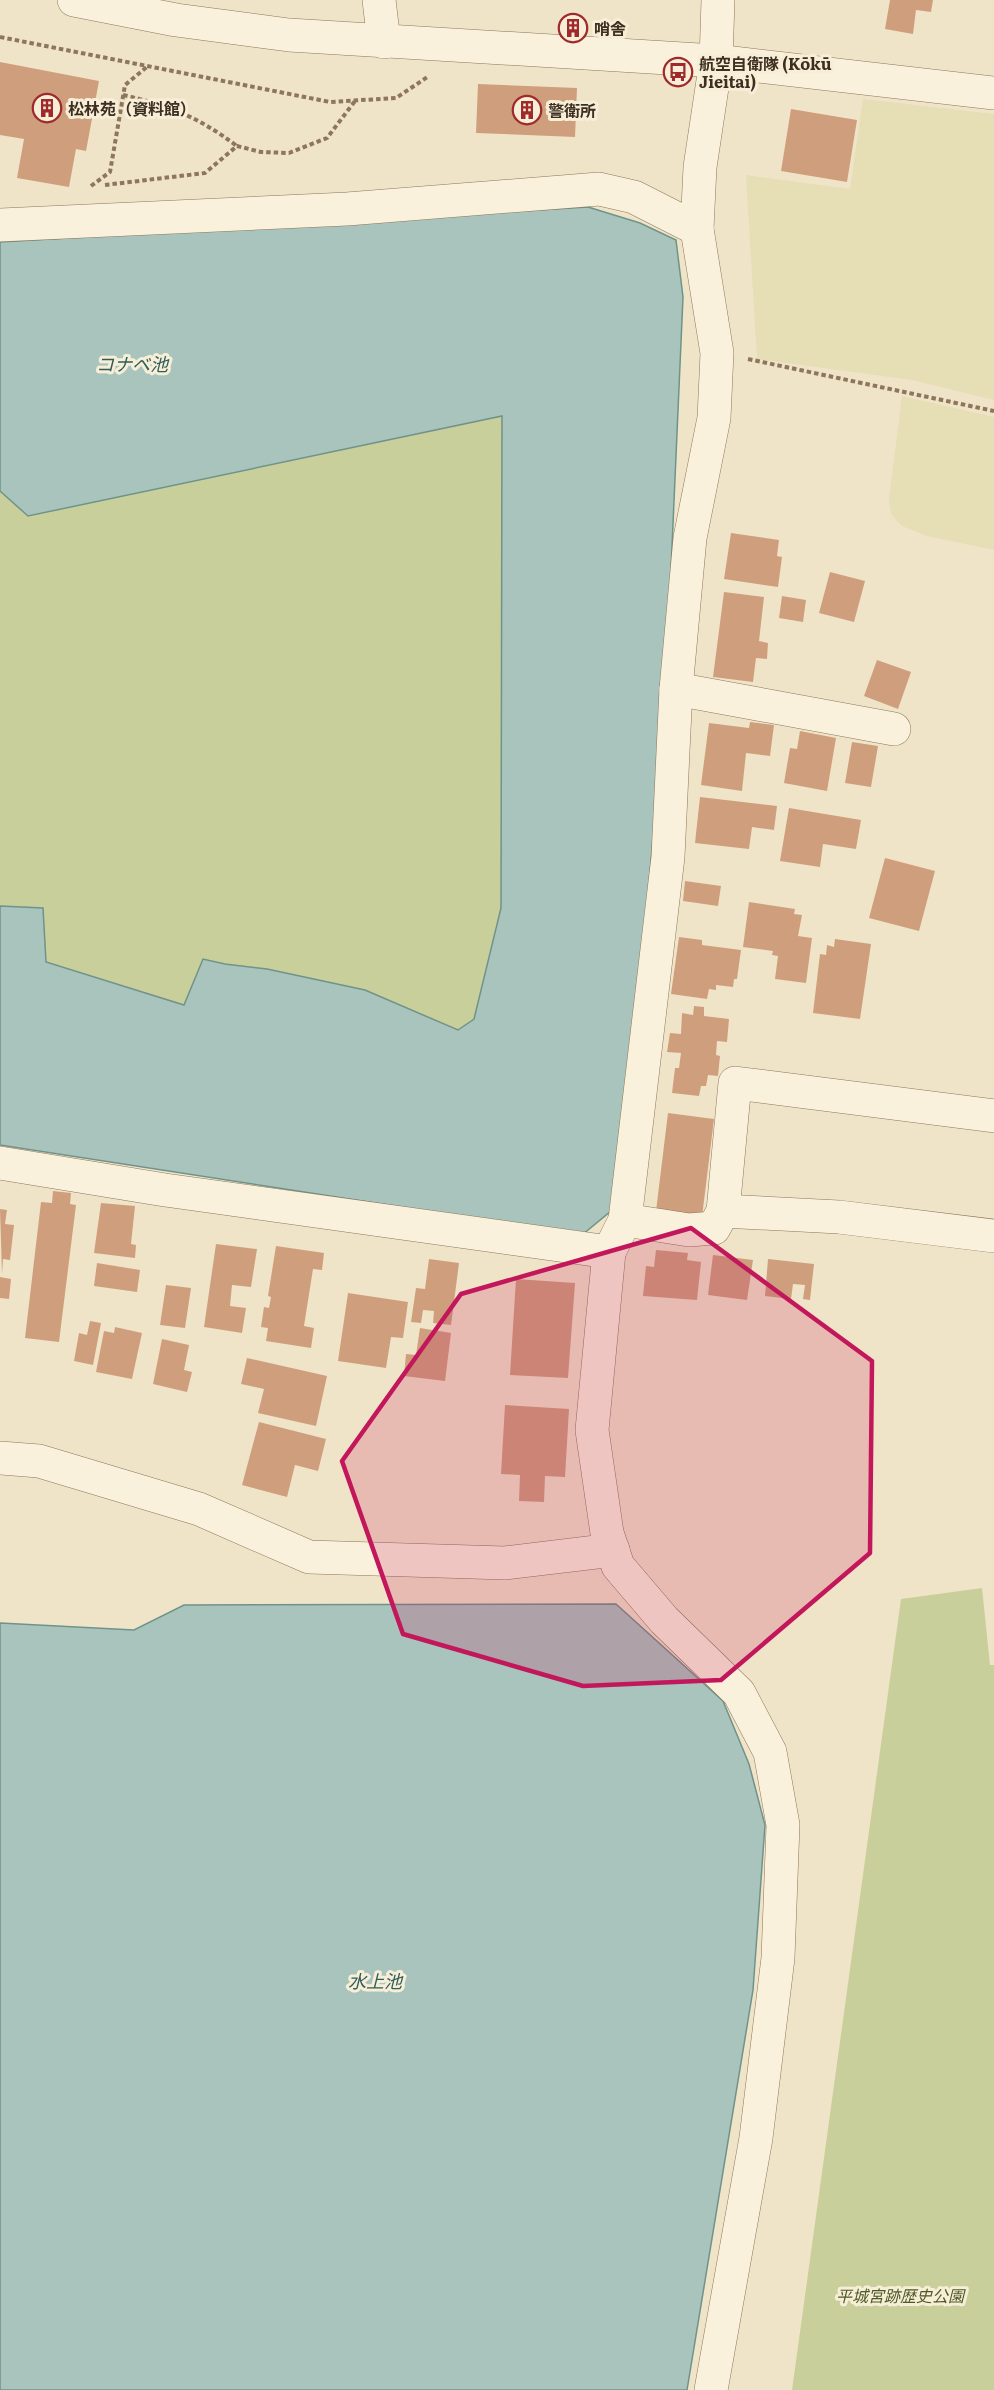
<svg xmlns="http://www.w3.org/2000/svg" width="994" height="2390" font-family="Literata,'Noto Sans JP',serif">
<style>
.farmland{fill:#e6deb5}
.green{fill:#c9cf9b}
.water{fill:#a9c4bc;stroke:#6f938a;stroke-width:1.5}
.building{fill:#cf9f7d}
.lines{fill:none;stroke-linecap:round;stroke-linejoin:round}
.minor-casing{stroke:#8d765c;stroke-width:34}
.path{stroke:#8d765c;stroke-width:4;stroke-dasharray:4.5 3;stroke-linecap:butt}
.minor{stroke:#faf1dc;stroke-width:33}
.marked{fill:#c2185b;fill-opacity:0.2;stroke:#c2185b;stroke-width:4.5;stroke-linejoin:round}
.labels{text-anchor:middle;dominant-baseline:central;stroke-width:6;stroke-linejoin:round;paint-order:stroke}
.poi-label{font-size:16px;font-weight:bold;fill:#3d2e20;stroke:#f7eed8;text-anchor:start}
.park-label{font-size:16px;font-style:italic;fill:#4d5a26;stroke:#f7eed8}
.water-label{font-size:18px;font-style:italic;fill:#2f5d5a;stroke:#f7eed8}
</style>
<rect width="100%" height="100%" fill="#f0e4c8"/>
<g class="farmland">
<polygon points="863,99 994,114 994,400 912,380 757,359 746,175 850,189"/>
<polygon points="902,396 994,417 994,550 927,536 902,526 891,514 889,499"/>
</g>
<g class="green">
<polygon points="502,416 501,908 474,1018 458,1030 365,990 267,969 225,964 203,960 184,1005 46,962 43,908 0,906 0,491 28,516"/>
<polygon points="982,1588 990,1665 994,1665 994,2390 792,2390 901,1599"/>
</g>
<g class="water">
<polygon points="588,207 640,223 676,240 683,297 666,683 639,1003 617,1206 582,1235 0,1145 0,906 43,908 46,962 184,1005 203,959 225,964 267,969 365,990 458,1030 474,1019 501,908 502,416 28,516 0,491 0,242"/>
<polygon points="616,1604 723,1701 749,1764 765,1825 753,1990 687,2390 0,2390 0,1623 134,1630 184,1605"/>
</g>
<g class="building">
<polygon points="890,0 933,0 931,12 916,10 913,34 885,29"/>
<polygon points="569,20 578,21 582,29 577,36 568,35 564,28"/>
<polygon points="0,62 99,81 86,151 76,149 69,187 17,178 24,139 0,135"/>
<polygon points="478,84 577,88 575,137 476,133"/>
<polygon points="791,109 857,120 847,182 781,171"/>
<polygon points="731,533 779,540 777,556 782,557 778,587 724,579"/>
<polygon points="830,572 865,581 854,622 819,613"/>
<polygon points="724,592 764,597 759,641 768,643 767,659 756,658 753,682 713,677"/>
<polygon points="782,596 806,600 803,622 779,618"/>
<polygon points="877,660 911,672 898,709 864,696"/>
<polygon points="750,722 774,725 770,756 746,753 742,791 701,785 709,723 749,728"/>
<polygon points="800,731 836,738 827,791 784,783 790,748 797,749"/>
<polygon points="852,742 878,746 871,787 845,783"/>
<polygon points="700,797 777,806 774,830 752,827 749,849 695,843"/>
<polygon points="789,808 861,820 856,849 823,844 820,867 780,861"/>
<polygon points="885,858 935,871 919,931 869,918"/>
<polygon points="685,881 721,886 718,906 683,901"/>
<polygon points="749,902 795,909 794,914 802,915 798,936 812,938 806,983 775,979 778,956 772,955 773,951 743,947"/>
<polygon points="679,937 702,940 702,945 741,950 737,979 734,979 733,987 716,985 716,990 709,989 707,999 671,994"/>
<polygon points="835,939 871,944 860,1019 813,1013 820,954 826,955 827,945 834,947"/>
<polygon points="694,1006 704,1007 704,1016 729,1019 727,1042 717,1041 716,1055 720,1056 718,1076 708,1075 706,1086 701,1086 699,1096 672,1093 675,1068 679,1068 681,1053 667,1052 670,1033 681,1034 682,1013 693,1015"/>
<polygon points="668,1113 714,1119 702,1217 656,1211"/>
<polygon points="53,1191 71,1193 70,1204 76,1205 59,1342 25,1338 41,1202 52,1203"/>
<polygon points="101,1203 135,1206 131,1244 136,1245 135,1258 94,1253"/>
<polygon points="0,1209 7,1210 5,1224 14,1225 10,1260 3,1259 2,1274"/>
<polygon points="216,1244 257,1249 251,1287 232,1285 230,1306 246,1308 242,1333 204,1327"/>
<polygon points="276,1246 324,1253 322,1270 313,1269 304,1326 314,1328 311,1348 266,1341 268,1328 261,1327 264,1307 269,1308 271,1297 268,1296"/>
<polygon points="656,1250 688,1253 687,1260 701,1262 697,1300 643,1296 646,1266 654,1267"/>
<polygon points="713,1255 753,1260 747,1300 708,1295"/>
<polygon points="429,1259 459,1263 451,1325 433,1323 434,1311 423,1310 421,1323 411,1322 416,1288 425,1289"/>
<polygon points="768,1259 814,1264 810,1300 803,1299 805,1285 793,1284 791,1299 765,1296"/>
<polygon points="97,1263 140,1270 137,1292 94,1286"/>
<polygon points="0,1277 11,1279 9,1299 0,1298"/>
<polygon points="516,1279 575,1283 568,1378 510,1375"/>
<polygon points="166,1285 191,1288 185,1328 160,1325"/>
<polygon points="348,1293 408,1302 403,1338 391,1337 386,1368 338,1361"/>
<polygon points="90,1321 101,1323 93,1365 74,1361 79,1333 87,1335"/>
<polygon points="115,1327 142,1333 132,1379 96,1372 104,1331 114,1333"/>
<polygon points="420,1328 451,1333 445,1381 404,1376 406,1354 416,1355"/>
<polygon points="162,1339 189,1345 184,1370 192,1372 187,1392 153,1384"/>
<polygon points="247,1358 327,1376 316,1426 258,1413 264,1389 241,1384"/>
<polygon points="505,1405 569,1409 565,1477 545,1476 544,1502 519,1501 520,1475 501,1474"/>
<polygon points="259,1422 326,1439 318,1471 295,1465 287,1497 242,1485"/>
</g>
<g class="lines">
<g class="minor-casing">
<g id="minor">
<polyline points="74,0 176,20 289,35 716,61 994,93"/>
<polyline points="379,0 384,42"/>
<polyline points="0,225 347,209 599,189 634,197 697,229 700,167 716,61 718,0"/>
<polyline points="697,229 717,353 714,418 690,538 676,689 668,857 625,1220 609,1252 592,1430 607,1533 618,1566 664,1620 739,1693 770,1752 783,1825 778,1958 756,2138 711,2390"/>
<polyline points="676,689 894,729"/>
<polyline points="0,1163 165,1190 609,1252"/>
<polyline points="723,1211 839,1217 994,1236"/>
<polyline points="625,1220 689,1230 714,1228 723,1211 735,1083 994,1116"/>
<polyline points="0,1458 39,1461 199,1509 309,1557 505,1563 613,1550"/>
</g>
</g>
<g class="path">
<polyline points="0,37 330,102 396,98 429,76"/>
<path d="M123,95C171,106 198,117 237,146"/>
<polyline points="105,185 205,173 237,146 261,152 289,153 327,138 355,101"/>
<polyline points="91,186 110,172 125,85 148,66"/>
<polyline points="748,359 994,411"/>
</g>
<use href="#minor" class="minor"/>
</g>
<path class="marked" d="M691,1228L872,1361L870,1553L721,1680L583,1686L403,1634L342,1461L461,1294Z"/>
<defs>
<g id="building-ring" transform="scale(1.5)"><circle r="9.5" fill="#f7eed8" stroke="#9e2a2b" stroke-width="1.5"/><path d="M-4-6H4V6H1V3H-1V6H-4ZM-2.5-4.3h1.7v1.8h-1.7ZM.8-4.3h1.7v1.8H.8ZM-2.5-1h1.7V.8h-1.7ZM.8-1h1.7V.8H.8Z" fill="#9e2a2b"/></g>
<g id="bus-ring" transform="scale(1.5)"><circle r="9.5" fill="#f7eed8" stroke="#9e2a2b" stroke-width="1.5"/><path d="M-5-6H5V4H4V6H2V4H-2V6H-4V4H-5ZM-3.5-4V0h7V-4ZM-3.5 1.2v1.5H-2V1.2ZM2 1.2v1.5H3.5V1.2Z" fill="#9e2a2b"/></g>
</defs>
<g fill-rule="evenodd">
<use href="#building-ring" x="573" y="28"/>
<use href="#bus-ring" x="678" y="72"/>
<use href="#building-ring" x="47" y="108"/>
<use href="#building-ring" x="527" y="110"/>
</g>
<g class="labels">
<g class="poi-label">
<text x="594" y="28">哨舎</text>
<text x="699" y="63">航空自衛隊 (Kōkū<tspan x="699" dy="18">Jieitai)</tspan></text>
<text x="68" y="108">松林苑（資料館）</text>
<text x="548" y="110">警衛所</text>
</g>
<g class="park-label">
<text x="900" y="2295">平城宮跡歴史公園</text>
</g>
<g class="water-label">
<text x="132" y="363">コナベ池</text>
<text x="375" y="1980">水上池</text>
</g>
</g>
</svg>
